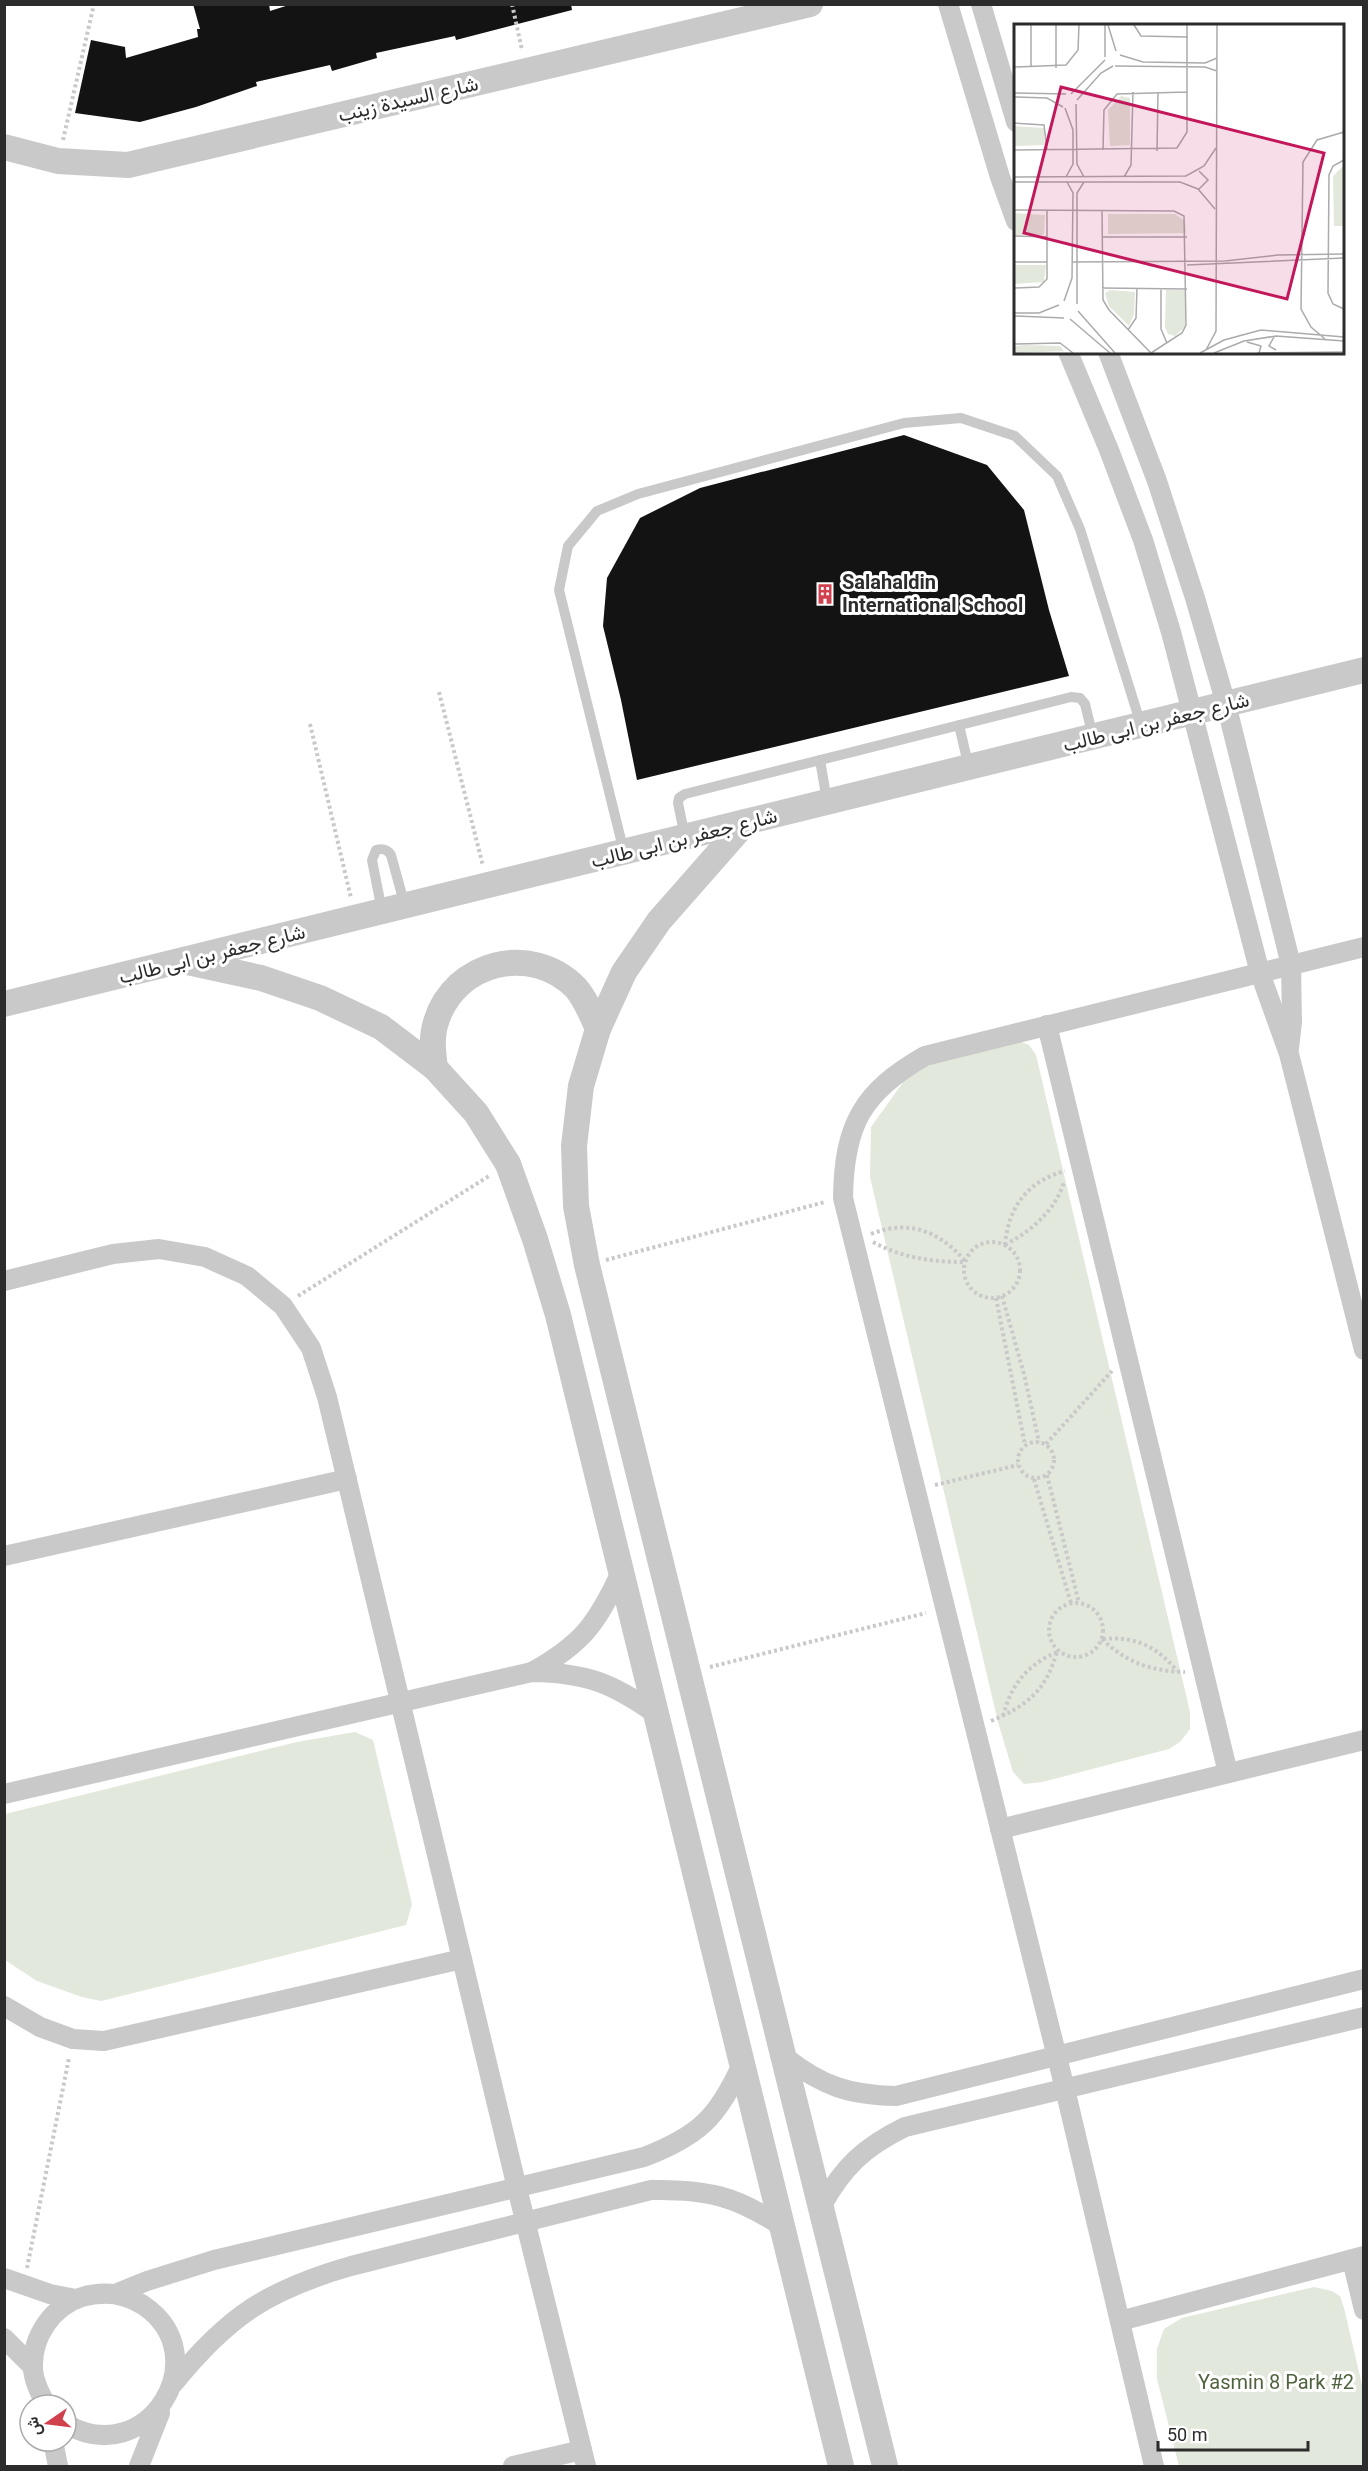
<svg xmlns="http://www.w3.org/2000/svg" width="1368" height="2471" font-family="Roboto,Vazirmatn,sans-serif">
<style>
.green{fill:#e2e8db}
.building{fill:#131313}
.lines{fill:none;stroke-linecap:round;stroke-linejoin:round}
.path{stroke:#c9c9c9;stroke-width:4;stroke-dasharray:3 3;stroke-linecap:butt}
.service{stroke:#c9c9c9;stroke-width:10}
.minor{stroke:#c9c9c9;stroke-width:20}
.tertiary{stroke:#c9c9c9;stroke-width:26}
.labels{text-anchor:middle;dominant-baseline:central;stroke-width:6;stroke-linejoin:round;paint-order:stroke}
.street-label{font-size:20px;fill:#2c2c2c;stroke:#fff}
.poi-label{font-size:20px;font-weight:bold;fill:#2c2c2c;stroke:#fff;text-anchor:start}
.park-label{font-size:20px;fill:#50633f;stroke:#fff}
.inset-road{fill:none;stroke:#ababab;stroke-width:1.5}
.view{fill:#c2185b;fill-opacity:0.15;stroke:#c2185b;stroke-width:3}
.inset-edge{fill:none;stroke:#2c2c2c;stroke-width:3}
</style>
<rect width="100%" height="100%" fill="#fff"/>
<g class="green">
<polygon points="1014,1039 1029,1045 1036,1055 1190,1712 1190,1729 1180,1742 1169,1749 1042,1782 1024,1784 1013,1772 998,1722 870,1177 871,1127 909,1074 946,1056"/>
<polygon points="355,1732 373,1740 412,1904 406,1925 101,2001 82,1997 37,1981 5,1960 5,1814 297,1742"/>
<polygon points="1314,2287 1332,2291 1340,2296 1344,2308 1363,2389 1363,2466 1179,2466 1157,2379 1157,2349 1164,2329 1182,2318"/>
</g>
<g class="building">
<polygon points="193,4 269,4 270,11 292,4 571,4 572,10 456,40 455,36 376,53 377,58 332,71 330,65 256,82 257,86 196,107 140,122 75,113 91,40 125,47 126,58 198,37 197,29 200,29"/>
<polygon points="904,435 987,465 1024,510 1049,610 1069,676 637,780 621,700 603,626 607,578 640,518 700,488"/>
</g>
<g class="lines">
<g class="path">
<polyline points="512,4 522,50"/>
<polyline points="63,140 94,4"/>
<polyline points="439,692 483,866"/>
<polyline points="310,724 351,898"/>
<path d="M871,1234C908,1219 940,1231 965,1261"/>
<path d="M873,1242C902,1258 933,1262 965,1262"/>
<circle cx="992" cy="1270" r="28"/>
<path d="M1005,1245C1031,1231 1055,1211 1064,1182"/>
<path d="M1005,1245C1008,1207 1028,1181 1065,1171"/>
<polyline points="606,1260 825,1202"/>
<polyline points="298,1296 489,1176"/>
<polyline points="1002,1296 1024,1374 1039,1442"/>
<polyline points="996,1298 1025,1445"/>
<circle cx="1036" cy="1460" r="18"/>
<polyline points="1046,1444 1112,1371"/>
<polyline points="1047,1475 1079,1603"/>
<polyline points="1034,1479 1071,1603"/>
<polyline points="935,1485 1018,1465"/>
<circle cx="1076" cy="1630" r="27"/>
<path d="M1102,1639C1127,1663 1151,1671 1185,1672"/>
<path d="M1103,1639C1134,1636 1157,1646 1177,1671"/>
<polyline points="710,1667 926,1613"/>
<path d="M1003,1716C1011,1685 1027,1665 1057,1652"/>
<path d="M991,1721C1028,1705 1046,1691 1057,1651"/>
<polyline points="27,2268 69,2058"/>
</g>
<g class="service">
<polyline points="959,725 969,768"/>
<polyline points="820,760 827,801"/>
<polyline points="685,837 678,803 679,798 685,794 1071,697 1080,698 1085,704 1093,737"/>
<polyline points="624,852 559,590 568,546 597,511 638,494 904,423 961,418 1015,436 1057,476 1080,529 1141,725"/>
<path d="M382,911L372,860L376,850C383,848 387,849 391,855L405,906"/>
</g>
<g class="minor">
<polyline points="948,4 1000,177 1016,221"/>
<polyline points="981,4 1016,122"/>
<polyline points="1068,352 1109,450 1143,540 1171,632 1260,973 1289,1054 1364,1350"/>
<polyline points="1108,352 1157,481 1195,598 1226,704 1291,965 1292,1022 1289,1048"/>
<polyline points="1047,1025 1228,1773"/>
<polyline points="4,1281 113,1254 159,1249 205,1257 247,1276 283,1306 311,1348 327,1397 517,2188 586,2466"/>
<polyline points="4,1556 347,1479"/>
<path d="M532,1672C582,1644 597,1624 621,1572"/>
<path d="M4,1794L532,1672C587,1673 612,1683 656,1714"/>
<polyline points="1000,1829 1364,1740"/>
<polyline points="4,2006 40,2027 73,2039 104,2041 462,1959"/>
<path d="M785,2057C822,2086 849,2095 896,2096L1364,1979"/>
<path d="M821,2207C843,2167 864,2147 905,2127L1364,2017"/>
<polyline points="1352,2260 1364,2310"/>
<polyline points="4,2278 50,2294 76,2299"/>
<path d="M115,2294L147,2281L214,2260L644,2157C699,2136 718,2117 742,2064"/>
<polyline points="1120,2321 1364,2256"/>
<polyline points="4,2338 33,2367"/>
<path d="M173,2384C227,2317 267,2290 351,2266L651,2190C707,2189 736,2196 783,2227"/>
<path d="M46,2405C40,2393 33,2380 33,2367C32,2336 53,2306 82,2297C103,2291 124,2293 143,2305C219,2356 147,2471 66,2424"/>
<polyline points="53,2441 58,2466"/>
<polyline points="139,2466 160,2413"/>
<polyline points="513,2466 582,2450"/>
<path d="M1154,2466L1065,2089L843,1198C844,1125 862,1092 925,1056L1364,947"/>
</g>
<g class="tertiary">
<polyline points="4,147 58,161 128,165 810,4"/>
<polyline points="746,822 659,921 624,972 598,1029 581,1086 574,1146 576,1206 587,1265 885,2466"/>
<polyline points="183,961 261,978 320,998 381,1027 435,1068 476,1113 508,1164 535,1239 558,1315 841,2466"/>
<polyline points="4,1004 1364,670"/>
<path d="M435,1068C433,1053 431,1037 436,1022C454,962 531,942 576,988C586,1000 592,1015 598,1029"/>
</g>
</g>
<defs>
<g id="building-bare" transform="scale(1.62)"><path d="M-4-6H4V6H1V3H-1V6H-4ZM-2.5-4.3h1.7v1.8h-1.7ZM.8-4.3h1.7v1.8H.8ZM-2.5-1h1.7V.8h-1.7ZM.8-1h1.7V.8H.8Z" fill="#d1414d" stroke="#fff" stroke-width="2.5" paint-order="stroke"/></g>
</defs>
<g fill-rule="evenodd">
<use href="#building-bare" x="825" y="594"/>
</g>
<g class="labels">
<g class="street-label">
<text transform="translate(408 99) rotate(-13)">شارع السيدة زينب</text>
<text transform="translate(1156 722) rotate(-14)">شارع جعفر بن ابى طالب</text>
<text transform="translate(684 838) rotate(-14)">شارع جعفر بن ابى طالب</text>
<text transform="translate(212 954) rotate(-14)">شارع جعفر بن ابى طالب</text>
</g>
<g class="poi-label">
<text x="842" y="582">Salahaldin<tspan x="842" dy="23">International School</tspan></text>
</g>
<g class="park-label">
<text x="1276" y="2382">Yasmin 8 Park #2</text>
</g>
</g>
<g transform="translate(1014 24)">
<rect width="330" height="330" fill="#fff"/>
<path d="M107,72L116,74V121L96,122L94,86ZM0,102L30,104L31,121L0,122ZM330,141V202H320L319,152ZM0,189L31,191L30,211H0ZM94,190H161L171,197L172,209L94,210ZM0,241H32L30,258L0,260ZM96,266L121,268L120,290L115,302L95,282L91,269ZM152,266H171V303L161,312L154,310L151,303ZM10,321L46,322L50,327L0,329L1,322Z" fill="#e2e8db"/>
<path class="inset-road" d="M42,1V44M94,1L102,27M120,1L127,12L174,13M106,31L129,38L191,39L203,34M91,33V1M101,42L191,43L203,47M0,43L52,41L64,26L65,1M17,43V1M0,69L52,70M57,70L91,36M0,73L33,74L49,83M63,76L87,49L99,42M62,80L63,140L70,153M51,84L59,106V140L52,153M0,99L30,101L33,126M0,126L163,124L173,108V1M89,126L90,86L103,70L173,68M143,127L144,68M330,136L319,142L315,151L314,269L319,280L330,285M185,147L194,156L185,165M0,153L172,152L190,142L202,124M110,153L117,141L119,68M0,158H166L184,165L201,185M0,186L160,187L170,192L172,301L168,309L137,329M88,187L89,276L95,286L137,329M0,212L33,213M88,213H173M0,238H33M59,238L211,237L264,231L330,230M173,241L330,234M0,264L25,263L33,255V187M88,264L173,265M147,264V305L153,319M50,277L58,254L59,169L53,158M63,280V169L70,158M64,287L101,329M0,289H25L45,281M0,292L50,294M56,295L96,329M114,306L122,294L123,264M260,313L255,322L262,326M311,315L297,303L287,285L289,138L303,116L330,108M233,318L247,322L245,329M0,320L46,319L59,329M192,326L202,307L203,1M186,329L210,316L247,306L330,313M200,329L230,317L262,312L330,317M243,329L330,328"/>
<path class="view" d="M47,63L310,129L273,275L10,209Z"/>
<rect width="330" height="330" class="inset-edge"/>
</g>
<rect width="1368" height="2471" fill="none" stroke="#2c2c2c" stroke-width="12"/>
<g transform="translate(48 2423) rotate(256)"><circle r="28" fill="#ffffff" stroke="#ababab" stroke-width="1.5"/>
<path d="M0-4.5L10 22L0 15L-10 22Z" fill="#d1414d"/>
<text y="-9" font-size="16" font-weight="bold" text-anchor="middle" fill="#2c2c2c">ش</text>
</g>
<path d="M1158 2441v9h150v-9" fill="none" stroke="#2c2c2c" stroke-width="3"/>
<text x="1167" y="2441" font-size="18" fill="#2c2c2c" stroke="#ffffff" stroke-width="4.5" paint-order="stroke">50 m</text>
</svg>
